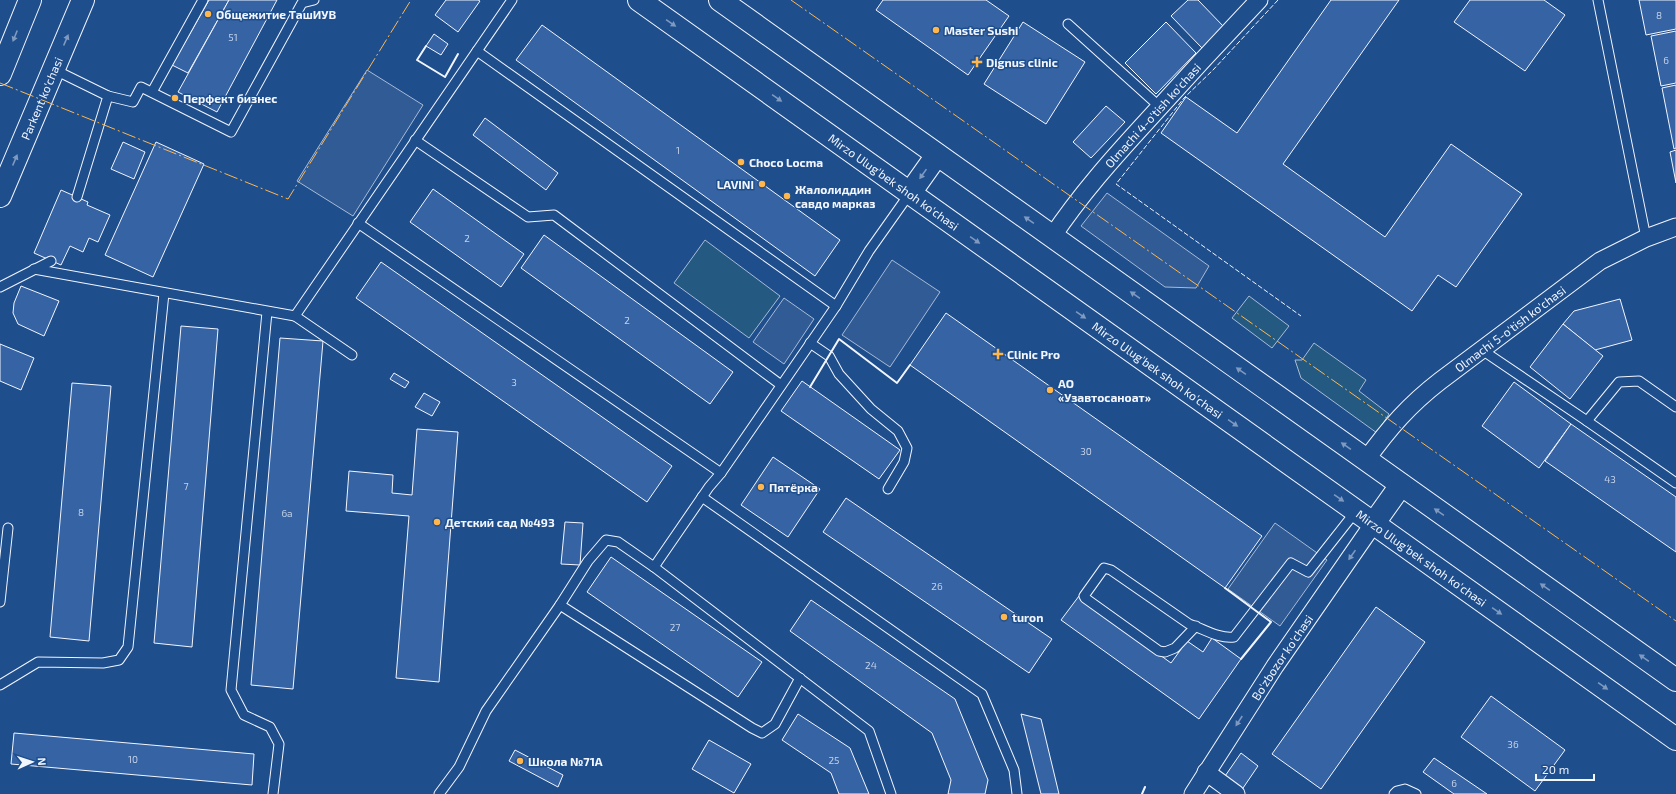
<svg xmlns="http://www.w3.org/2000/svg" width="1676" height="794" font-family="'Exo 2',sans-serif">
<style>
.green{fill:#245a82;stroke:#a8bbd7}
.parking{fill:#305b95;stroke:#a8bbd7}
.building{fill:#3563a3;stroke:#f2f6ff}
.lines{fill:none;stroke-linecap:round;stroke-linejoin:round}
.service-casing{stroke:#f2f6ff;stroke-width:11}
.minor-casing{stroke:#f2f6ff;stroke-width:19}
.primary-casing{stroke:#f2f6ff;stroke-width:24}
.service{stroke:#1f4e8c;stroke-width:9}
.minor{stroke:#1f4e8c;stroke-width:17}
.primary{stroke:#1f4e8c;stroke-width:22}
.fence{stroke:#f2f6ff;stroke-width:1;stroke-dasharray:5 2;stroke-linecap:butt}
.wall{stroke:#f2f6ff;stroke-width:2}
.power{stroke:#ffb74d;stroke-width:1;stroke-dasharray:14 3 2 3;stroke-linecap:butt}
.oneway{fill:#7e9ac0}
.poi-dot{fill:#ffb74d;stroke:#1f4e8c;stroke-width:1.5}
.labels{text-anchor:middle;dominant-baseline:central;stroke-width:3;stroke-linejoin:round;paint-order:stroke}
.number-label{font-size:10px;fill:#c3d1e8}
.poi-label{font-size:12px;font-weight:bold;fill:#f2f6ff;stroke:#1f4e8c;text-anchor:start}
.street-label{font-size:12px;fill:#f2f6ff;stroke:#1f4e8c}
</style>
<rect width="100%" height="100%" fill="#1f4e8c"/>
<g class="green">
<polygon points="705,240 780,296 749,338 674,283"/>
<polygon points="1249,296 1289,326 1272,348 1232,318"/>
<polygon points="1314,343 1366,380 1359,391 1389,414 1377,433 1301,378 1295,360 1302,360"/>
</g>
<g class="parking">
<polygon points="367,70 423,105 353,216 297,181"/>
<polygon points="1107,193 1209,266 1196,288 1165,287 1081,226"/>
<polygon points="892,260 940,292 890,367 842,335"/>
<polygon points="784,298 814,319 784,364 753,342"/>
<polygon points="1275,523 1327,560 1280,626 1228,589"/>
</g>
<g class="building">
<polygon points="209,0 229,0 188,73 172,65"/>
<polygon points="229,0 277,0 217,112 178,92"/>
<polygon points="446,0 478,0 480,1 458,32 435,15"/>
<polygon points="883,0 986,0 1009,16 968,75 876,10"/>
<polygon points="1188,0 1198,0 1224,27 1202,48 1171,16"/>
<polygon points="1331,0 1399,0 1283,164 1385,237 1451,144 1522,194 1456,287 1438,275 1412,311 1161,133 1186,97 1237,133"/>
<polygon points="1470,0 1544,0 1565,15 1525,71 1454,22"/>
<polygon points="1639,0 1676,0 1676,29 1646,35"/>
<polygon points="1023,22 1085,62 1046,124 984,84"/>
<polygon points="1166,22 1196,53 1156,94 1125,63"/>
<polygon points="542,25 840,240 815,276 516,60"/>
<polygon points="1676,31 1676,83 1661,86 1651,36"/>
<polygon points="434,34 448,44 441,55 426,46"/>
<polygon points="1676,85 1676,148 1674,149 1662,88"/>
<polygon points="1106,106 1125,122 1091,158 1073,142"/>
<polygon points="485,118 558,173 546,190 473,135"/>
<polygon points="123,142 145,152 134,179 111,169"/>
<polygon points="156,142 204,164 153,277 105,255"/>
<polygon points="1676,150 1676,183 1670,152"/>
<polygon points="433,189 524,254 501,287 410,222"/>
<polygon points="61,190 88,202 87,205 110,215 98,242 89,238 83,252 70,246 61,265 34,253"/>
<polygon points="544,235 733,372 710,404 521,268"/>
<polygon points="381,262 672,466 647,502 356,298"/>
<polygon points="21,286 59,301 44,336 18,324 13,313 14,303"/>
<polygon points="1620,299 1632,340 1595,350 1563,324 1574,311"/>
<polygon points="946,313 1262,536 1225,588 910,365"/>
<polygon points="1563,324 1603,356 1570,399 1530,367"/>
<polygon points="181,326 218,329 192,647 154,643"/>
<polygon points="280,338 323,341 293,689 251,685"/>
<polygon points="0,344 34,358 21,390 0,381"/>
<polygon points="394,373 409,382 405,388 390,379"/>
<polygon points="802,381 900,450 879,479 781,411"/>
<polygon points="1514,382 1571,424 1539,468 1482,426"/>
<polygon points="72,383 111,386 89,641 50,637"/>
<polygon points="424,393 440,402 432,416 415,407"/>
<polygon points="1571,424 1676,497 1676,552 1545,461"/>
<polygon points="417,429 458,432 439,682 396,678 409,516 346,511 349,471 393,475 392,493 412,495"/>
<polygon points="773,457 820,489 788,537 741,505"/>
<polygon points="846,498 1052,639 1029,673 823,532"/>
<polygon points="565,522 583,523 580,565 561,564"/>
<polygon points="611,557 762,662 738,697 587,592"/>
<polygon points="1079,596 1171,663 1187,641 1203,652 1212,638 1241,659 1199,719 1061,620"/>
<polygon points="811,600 955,699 988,780 985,794 948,794 951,780 932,733 790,631"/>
<polygon points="1376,607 1425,642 1321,789 1272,754"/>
<polygon points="1491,696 1565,750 1535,791 1461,737"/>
<polygon points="798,714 850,748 869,794 839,794 831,773 782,740"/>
<polygon points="1021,714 1041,719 1059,794 1041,794"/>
<polygon points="14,733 254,754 252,785 11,764"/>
<polygon points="709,740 751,764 734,793 692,769"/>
<polygon points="515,750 563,775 558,787 509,761"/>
<polygon points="1241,753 1258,766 1241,791 1223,779"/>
<polygon points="1434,758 1487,794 1454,794 1423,772"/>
</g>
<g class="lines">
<g class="service-casing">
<g id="service">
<polyline points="1598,0 1646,238"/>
<polyline points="1068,24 1160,107"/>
<polyline points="477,51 836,306"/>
<polyline points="53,69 108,96 77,197"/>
<polyline points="152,92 203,0"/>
<polyline points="108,96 133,102 141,87 231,132 302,3 314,0"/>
<polyline points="415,140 528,217 554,215 781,385"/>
<polyline points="358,223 721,473"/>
<polyline points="34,269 295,316 512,0"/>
<polyline points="0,287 51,261"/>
<polyline points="267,312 231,690 244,715 270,727 279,744 273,794"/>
<polyline points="295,316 352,355"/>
<polyline points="810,343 829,356 839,374 871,409 898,431 907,448 904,462 888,489"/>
<polyline points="1482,350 1587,421 1619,382 1639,381 1676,407"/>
<polyline points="1587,421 1676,483"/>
<polyline points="702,497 982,694 1014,770 1017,794"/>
<polyline points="654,567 709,487 721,473 836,306 869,251 910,193"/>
<polyline points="0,602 8,528"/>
<polyline points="560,605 752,728 762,733 775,724 800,678"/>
<path d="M1196,626L1175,648L1165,652L1159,651L1085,598L1084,596L1104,568L1111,570L1189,624C1204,629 1219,639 1234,637L1291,563L1308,572L1356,511"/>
<polyline points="0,685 38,662 103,663 119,660 128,647 164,293"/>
<polyline points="439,794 459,767 486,711 560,605 588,561 606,540 618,542 654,567 869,731 891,794"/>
<polyline points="1394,794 1397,791 1405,789 1416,794"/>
</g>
</g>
<g class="minor-casing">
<g id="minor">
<path id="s1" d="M1052,237C1080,195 1113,158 1147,121C1184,80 1221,40 1259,0"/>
<path id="s2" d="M1366,460C1389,428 1409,405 1440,381L1600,261L1646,238L1676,227"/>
<polyline points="1206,772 1236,794"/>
<path id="s3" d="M1193,794L1275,666L1374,523"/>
</g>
</g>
<g class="primary-casing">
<g id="primary">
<path id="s4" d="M639,0L1676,739"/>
<polyline points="720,0 1676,680"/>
<polyline points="0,74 30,0"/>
<polyline points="910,193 937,155"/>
<path id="s5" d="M0,196L83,0"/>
<polyline points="1374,523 1401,485"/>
</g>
</g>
<use href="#service" class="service"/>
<use href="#minor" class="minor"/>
<use href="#primary" class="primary"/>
<polyline class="fence" points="1278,0 1213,70 1184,98 1116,184 1301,316"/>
<g class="wall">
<polyline points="426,46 417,60 445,77 458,54"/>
<polyline points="810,387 839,339 897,383 910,365"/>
<polyline points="1225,588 1271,622 1241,659"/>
<polyline points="1142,794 1145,787"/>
</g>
<g class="power">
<polyline points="791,0 1676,621"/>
<polyline points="0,83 288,199 411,0"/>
</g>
</g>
<defs><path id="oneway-solid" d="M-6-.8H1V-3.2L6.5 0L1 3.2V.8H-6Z"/></defs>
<g class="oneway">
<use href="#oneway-solid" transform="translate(671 23) rotate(35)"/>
<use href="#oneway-solid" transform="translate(15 36) rotate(112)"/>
<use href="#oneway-solid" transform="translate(66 40) rotate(-67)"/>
<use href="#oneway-solid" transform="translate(777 98) rotate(35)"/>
<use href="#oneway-solid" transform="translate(15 160) rotate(-67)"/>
<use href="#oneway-solid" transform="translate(923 174) rotate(125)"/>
<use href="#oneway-solid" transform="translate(1029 220) rotate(-145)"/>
<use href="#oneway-solid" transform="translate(975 240) rotate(35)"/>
<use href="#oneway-solid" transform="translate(1135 295) rotate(-145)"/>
<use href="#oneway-solid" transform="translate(1081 315) rotate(35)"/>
<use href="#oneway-solid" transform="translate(1241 371) rotate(-145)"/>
<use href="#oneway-solid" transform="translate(1233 423) rotate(35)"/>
<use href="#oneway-solid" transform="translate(1346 446) rotate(-145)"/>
<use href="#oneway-solid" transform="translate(1339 498) rotate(35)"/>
<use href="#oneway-solid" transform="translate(1439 512) rotate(-145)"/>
<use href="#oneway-solid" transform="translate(1352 555) rotate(125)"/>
<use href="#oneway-solid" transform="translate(1545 587) rotate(-145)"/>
<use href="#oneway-solid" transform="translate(1497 611) rotate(35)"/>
<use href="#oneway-solid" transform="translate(1644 658) rotate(-145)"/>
<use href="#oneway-solid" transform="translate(1603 686) rotate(35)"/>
<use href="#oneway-solid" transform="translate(1239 721) rotate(123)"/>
</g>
<g class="poi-dot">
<circle cx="208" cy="14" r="4"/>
<circle cx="936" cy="30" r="4"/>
<path d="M975 56h4v4h4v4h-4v4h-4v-4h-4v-4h4z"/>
<circle cx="175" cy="98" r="4"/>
<circle cx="741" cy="162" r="4"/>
<circle cx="762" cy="184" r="4"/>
<circle cx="787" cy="196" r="4"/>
<path d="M996 348h4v4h4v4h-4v4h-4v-4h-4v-4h4z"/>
<circle cx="1050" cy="390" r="4"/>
<circle cx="761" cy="487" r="4"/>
<circle cx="437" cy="522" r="4"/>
<circle cx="1004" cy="617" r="4"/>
<circle cx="520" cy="761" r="4"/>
</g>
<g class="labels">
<g class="number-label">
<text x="1659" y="15">8</text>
<text x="233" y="37">51</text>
<text x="1666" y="60">6</text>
<text x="678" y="150">1</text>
<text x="467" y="238">2</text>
<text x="627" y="320">2</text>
<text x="514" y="382">3</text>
<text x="1086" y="451">30</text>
<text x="1610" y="479">43</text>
<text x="186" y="486">7</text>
<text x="81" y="512">8</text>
<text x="287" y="513">6а</text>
<text x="937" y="586">26</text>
<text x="675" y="627">27</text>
<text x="871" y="665">24</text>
<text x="1513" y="744">36</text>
<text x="133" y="759">10</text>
<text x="834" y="760">25</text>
<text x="1454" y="783">6</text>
</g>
<g class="poi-label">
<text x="216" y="14">Общежитие ТашИУВ</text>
<text x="944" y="30">Master Sushi</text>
<text x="986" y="62">Dignus clinic</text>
<text x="183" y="98">Перфект бизнес</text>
<text x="749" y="162">Choco Locma</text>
<text x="754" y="184" text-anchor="end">LAVINI</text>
<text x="795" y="189">Жалолиддин<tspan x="795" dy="14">савдо марказ</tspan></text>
<text x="1007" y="354">Clinic Pro</text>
<text x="1058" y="383">АО<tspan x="1058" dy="14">«Узавтосаноат»</tspan></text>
<text x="769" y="487">Пятёрка</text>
<text x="445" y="522">Детский сад №493</text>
<text x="1012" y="617">turon</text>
<text x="528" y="761">Школа №71А</text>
</g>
<g class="street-label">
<text stroke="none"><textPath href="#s5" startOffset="106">Parkent ko'chasi</textPath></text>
<text stroke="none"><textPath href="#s1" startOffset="158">Olmachi 4-o'tish ko'chasi</textPath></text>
<text stroke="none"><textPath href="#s4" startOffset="313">Mirzo Ulug'bek shoh ko'chasi</textPath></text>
<text stroke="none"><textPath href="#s2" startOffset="196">Olmachi 5-o'tish ko'chasi</textPath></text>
<text stroke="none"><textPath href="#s4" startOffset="637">Mirzo Ulug'bek shoh ko'chasi</textPath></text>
<text stroke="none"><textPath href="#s4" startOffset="961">Mirzo Ulug'bek shoh ko'chasi</textPath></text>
<text stroke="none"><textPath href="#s3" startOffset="163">Bo'zbozor ko'chasi</textPath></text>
</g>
</g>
<g transform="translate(32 762) rotate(87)" stroke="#1f4e8c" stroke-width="3" paint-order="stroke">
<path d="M0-3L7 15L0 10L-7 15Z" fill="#f2f6ff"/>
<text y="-6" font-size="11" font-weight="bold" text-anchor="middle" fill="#f2f6ff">N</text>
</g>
<path d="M1536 774v6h58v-6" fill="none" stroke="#f2f6ff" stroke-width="2"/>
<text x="1542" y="774" font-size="12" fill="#f2f6ff" stroke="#1f4e8c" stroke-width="3" paint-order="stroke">20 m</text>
</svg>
